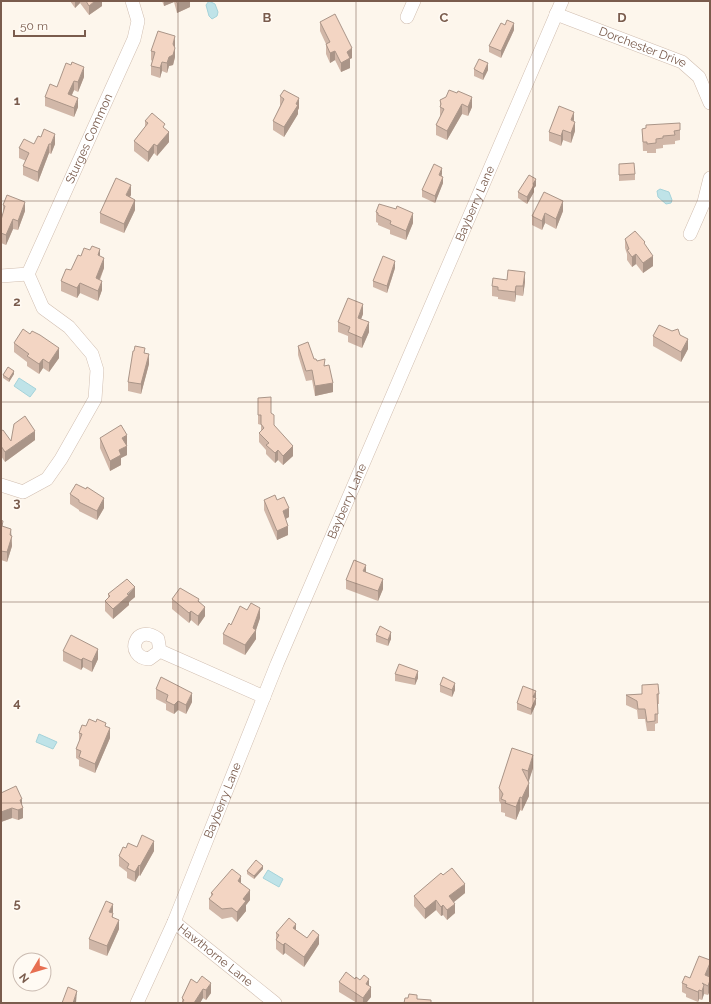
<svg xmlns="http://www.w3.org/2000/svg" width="711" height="1004" font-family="Raleway,sans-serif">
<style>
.water{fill:#bfe3e8;stroke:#a5d3da}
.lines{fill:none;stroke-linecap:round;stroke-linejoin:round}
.minor-casing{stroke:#d1beb0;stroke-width:14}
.minor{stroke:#fff;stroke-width:13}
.wall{fill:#d1b7a8}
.shaded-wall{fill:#aa9588}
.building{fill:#f3d5c3;stroke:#aa9588}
.grid{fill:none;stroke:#7a5c4d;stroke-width:1;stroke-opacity:0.55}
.labels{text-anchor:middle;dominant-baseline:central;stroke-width:3;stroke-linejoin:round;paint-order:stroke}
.street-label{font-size:12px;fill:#7a5c4d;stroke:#fffaf3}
.grid-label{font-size:13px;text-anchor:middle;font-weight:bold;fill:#7a5c4d;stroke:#fffaf3;stroke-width:3;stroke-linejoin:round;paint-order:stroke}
</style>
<rect width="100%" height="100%" fill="#fdf6ec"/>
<g class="water">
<polygon points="209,1 215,4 218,12 217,16 212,19 209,16 206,5"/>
<polygon points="660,189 669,192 672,200 671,203 666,204 658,197 657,191"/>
<polygon points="19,378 36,389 30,397 14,386"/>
<polygon points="39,734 57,742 53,749 36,742"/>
<polygon points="268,870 283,879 279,887 263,878"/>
</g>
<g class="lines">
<g class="minor-casing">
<g id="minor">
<path id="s1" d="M556,14L682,62L699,77L710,103"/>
<polyline points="407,17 414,1"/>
<polyline points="690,234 704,202 710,178"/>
<polyline points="1,276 28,274"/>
<path id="s2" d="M1,485L23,492L47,479L61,459L95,399L97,370L92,354L69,327L43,308L28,274L134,39L138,21L132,1"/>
<path d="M160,651L158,639C135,622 124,657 149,659L160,651L264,697"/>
<path id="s3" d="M174,922L275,1003"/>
<path id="s4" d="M137,1003L174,922L277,664L562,1"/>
</g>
</g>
<use href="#minor" class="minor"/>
</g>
<g class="wall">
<polygon points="70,1 102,1 102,6 89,15 80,3 75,8"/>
<polygon points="162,1 190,1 190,7 177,13 174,2 164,6"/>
<polygon points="320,22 352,58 350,59 350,68 341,72 335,60 330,63 326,54 326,44 320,31"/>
<polygon points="514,30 501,58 489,52 489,46"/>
<polygon points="175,46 175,57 173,65 169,66 167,73 162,71 160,78 151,75 151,66 152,61 151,60 151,51"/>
<polygon points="474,69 488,70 483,80 474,76"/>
<polygon points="84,77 78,92 74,90 72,95 78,107 74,117 45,106 45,97 57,87"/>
<polygon points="280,96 299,108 298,110 298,114 284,137 273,130 273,121 280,106"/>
<polygon points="446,97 472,107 468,116 462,114 447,140 436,135 436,125 440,117 440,100"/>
<polygon points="145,121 165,129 169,142 157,156 154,153 148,162 134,151 134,141 145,127"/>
<polygon points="574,121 575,131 571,143 563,140 561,146 549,141 549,132"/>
<polygon points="642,129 680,130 680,140 675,141 675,144 663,145 663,148 656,149 656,153 647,153 647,151 643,151"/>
<polygon points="34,144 55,144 51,154 49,153 38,182 23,175 23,166 26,161 19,158 19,148"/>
<polygon points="619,164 635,174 635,180 619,181"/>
<polygon points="442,174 442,176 443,183 435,203 422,197 422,190"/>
<polygon points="536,186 534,188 534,192 527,204 518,198 518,192"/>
<polygon points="131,195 130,197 135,210 124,233 100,223 100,213"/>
<polygon points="3,205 25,211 18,230 13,229 6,245 1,243 1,220 3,213"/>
<polygon points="396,209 413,223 406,240 390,234 390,230 378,225 378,223 376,222 376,212"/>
<polygon points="563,211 556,229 545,223 542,230 532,225 532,216"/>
<polygon points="625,239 645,246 653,266 643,273 636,264 632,267 627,260 627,254 625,248"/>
<polygon points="81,256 100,256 104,268 100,280 102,290 98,301 80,293 77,298 61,291 61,281 71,270"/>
<polygon points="395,268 387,293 373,287 373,281"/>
<polygon points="525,282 523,296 516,295 515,302 498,299 498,297 492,296 492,286"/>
<polygon points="363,314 361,319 369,332 362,348 348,342 348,336 338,332 338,322"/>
<polygon points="680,335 688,349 681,362 653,346 653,336"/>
<polygon points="14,343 59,358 49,372 43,368 39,374 27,366 27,362 14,352"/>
<polygon points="298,346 314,359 325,366 333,392 315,396 312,380 306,381 298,355"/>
<polygon points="134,351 145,353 149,364 141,394 128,391 128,382"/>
<polygon points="14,374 9,382 3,378 3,375"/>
<polygon points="258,398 271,414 274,425 293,456 283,465 278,460 275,463 266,454 266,450 259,442 259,433 261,431 261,425 258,424"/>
<polygon points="1,431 11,441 35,440 5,462 1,456"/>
<polygon points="100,438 127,445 126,446 127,455 121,458 121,465 110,471 100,448"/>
<polygon points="70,494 104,508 97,520 79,511 79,510 70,504"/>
<polygon points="264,500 277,500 289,517 286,519 288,535 277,540 264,510"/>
<polygon points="1,520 3,527 11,536 12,546 7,562 1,560"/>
<polygon points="366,572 383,589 378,601 346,589 346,580"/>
<polygon points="108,594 135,597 129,602 129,605 113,619 105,611 105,601 108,598"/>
<polygon points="172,599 199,603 205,616 198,626 191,620 189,623 172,609"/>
<polygon points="260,618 256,630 256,639 245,655 223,644 223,634 231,625"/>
<polygon points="376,635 391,639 388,646 376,642"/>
<polygon points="63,651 98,659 92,672 83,667 81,670 63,661"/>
<polygon points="395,674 418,678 415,685 395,681"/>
<polygon points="440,685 455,690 452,697 440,692"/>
<polygon points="642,685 659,694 659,704 658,704 658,723 655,724 655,731 647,731 645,719 638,719 637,710 626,705 626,695 642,694"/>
<polygon points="156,689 192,702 186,714 178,710 174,714 166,710 166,704 156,699"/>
<polygon points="536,691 536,704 531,715 517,710 517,703"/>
<polygon points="96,722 106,726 110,738 95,773 79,766 79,760 76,758 76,749 79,742 79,733 86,726"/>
<polygon points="512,748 533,768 528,782 529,796 522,811 520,810 516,820 505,816 505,813 501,812 501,804 499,801 499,788"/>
<polygon points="1,793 22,806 23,818 18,820 12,818 1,822"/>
<polygon points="137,847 154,851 140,876 139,875 135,882 127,878 127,872 119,866 119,856 126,848"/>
<polygon points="263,869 254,879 247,874 247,871"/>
<polygon points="443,875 465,893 454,902 455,913 447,920 443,915 441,916 436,910 425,919 414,906 414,896"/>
<polygon points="241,883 250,900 246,905 246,911 237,922 232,917 222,919 209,909 209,899 211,897 211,893"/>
<polygon points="113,913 113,918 119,929 107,956 89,949 89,939"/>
<polygon points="296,930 307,938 319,944 304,967 285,953 283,955 276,949 276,933"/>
<polygon points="710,960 710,973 708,976 710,977 710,990 708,995 704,994 702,1000 699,999 698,1002 686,997 686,994 682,992 682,983 690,978"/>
<polygon points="191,979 211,993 206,1000 203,998 200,1003 182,1003 182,998"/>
<polygon points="355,979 371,997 366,1003 357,1003 339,992 339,982"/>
</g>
<g class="shaded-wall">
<polygon points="75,1 80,1 80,3 75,8"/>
<polygon points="95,1 102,1 102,6 89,15 89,6"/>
<polygon points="164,1 174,1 174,2 164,6"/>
<polygon points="182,1 190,1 190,7 177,13 177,3"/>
<polygon points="514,23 514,30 501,58 501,51"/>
<polygon points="175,36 175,46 173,54 173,44"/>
<polygon points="175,48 175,57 173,65 169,66 167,73 167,63 169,57"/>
<polygon points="352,48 352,58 350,59 350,68 341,72 341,63 347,52"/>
<polygon points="335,51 335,60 330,63 330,53"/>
<polygon points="162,62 162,71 160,78 160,68"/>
<polygon points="488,63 488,70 483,80 483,74"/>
<polygon points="84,67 84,77 78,92 78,82"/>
<polygon points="74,81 74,90 68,103 68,94"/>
<polygon points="472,97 472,107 468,116 468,107"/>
<polygon points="78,98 78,107 74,117 74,108"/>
<polygon points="299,98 299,108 298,110 298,114 284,137 284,127"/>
<polygon points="462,104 462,114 447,140 447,131"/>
<polygon points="574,112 574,121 571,120"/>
<polygon points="575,122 575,131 571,143 571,133"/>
<polygon points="563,130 563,140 561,146 561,136"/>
<polygon points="169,132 169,142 157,156 157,146"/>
<polygon points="55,134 55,144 51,154 51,144"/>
<polygon points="49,144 49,153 38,182 38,172"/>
<polygon points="154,144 154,153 148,162 148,152"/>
<polygon points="442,168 442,174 439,181 439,175"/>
<polygon points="443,177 443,183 435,203 435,196"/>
<polygon points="536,179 536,186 534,188 534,192 527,204 527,197 533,184"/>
<polygon points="131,185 131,195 126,204 126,195"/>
<polygon points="135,200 135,210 124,233 124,224"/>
<polygon points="563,201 563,211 556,229 556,219"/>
<polygon points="25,202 25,211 18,230 18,221"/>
<polygon points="413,213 413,223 406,240 406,231"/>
<polygon points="545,213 545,223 542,230 542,221"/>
<polygon points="13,219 13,229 6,245 6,235"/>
<polygon points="100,249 100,259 98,255"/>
<polygon points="636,254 636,264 632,267 632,257"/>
<polygon points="653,256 653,266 643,273 643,263"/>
<polygon points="104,258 104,268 96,288 96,278"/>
<polygon points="395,261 395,268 387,293 387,286"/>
<polygon points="525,272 525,282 523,296 523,286"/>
<polygon points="102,281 102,290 98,301 98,291"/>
<polygon points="80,283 80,293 77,298 77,288"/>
<polygon points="516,286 516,295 515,302 515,292"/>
<polygon points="363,304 363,314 358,327 358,318"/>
<polygon points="369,322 369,332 362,348 362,338"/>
<polygon points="688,339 688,349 681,362 681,352"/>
<polygon points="59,348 59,358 49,372 49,363"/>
<polygon points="149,354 149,364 141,394 141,384"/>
<polygon points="43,359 43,368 39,374 39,364"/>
<polygon points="14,371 14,374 9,382 9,379"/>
<polygon points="333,383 333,392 315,396 315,386"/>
<polygon points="35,431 35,440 5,462 5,452"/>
<polygon points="127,435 127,445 122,448 122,438"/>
<polygon points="127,446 127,455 121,458 121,465 110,471 110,461 119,450"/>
<polygon points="293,446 293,456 283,465 283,456"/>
<polygon points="278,450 278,460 275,463 275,453"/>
<polygon points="104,498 104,508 97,520 97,511"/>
<polygon points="289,508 289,517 283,520 283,511"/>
<polygon points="288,526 288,535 277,540 277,531"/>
<polygon points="11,529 12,546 7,562 7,552 10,535"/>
<polygon points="366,565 366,575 363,571"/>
<polygon points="383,579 383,589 378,601 378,591"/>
<polygon points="135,587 135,597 129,602 129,605 113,619 113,609"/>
<polygon points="205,607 205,616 198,626 198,616"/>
<polygon points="260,608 260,618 256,630 256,639 245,655 245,645 253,628"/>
<polygon points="191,611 191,620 189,623 189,613"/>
<polygon points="391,632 391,639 388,646 388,640"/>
<polygon points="98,649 98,659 92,672 92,662"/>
<polygon points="83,658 83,667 81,670 81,660"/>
<polygon points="418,671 418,678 415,685 415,679"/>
<polygon points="455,683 455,690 452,697 452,690"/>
<polygon points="536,691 536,704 531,715 531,709 533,697"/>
<polygon points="192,693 192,702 186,714 186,705"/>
<polygon points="178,701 178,710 174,714 174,705"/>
<polygon points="110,728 110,738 95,773 95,764"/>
<polygon points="533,755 533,768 528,784 528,771"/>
<polygon points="529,783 529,796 522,811 522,798"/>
<polygon points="520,797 520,810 516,820 516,807"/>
<polygon points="22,799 22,808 23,808 23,818 18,820 18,810 20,800"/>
<polygon points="12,808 12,818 1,822 1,812"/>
<polygon points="154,841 154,851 140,876 140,866"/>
<polygon points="139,865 139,875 135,882 135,872"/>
<polygon points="263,866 263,869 254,879 254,876"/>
<polygon points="241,876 241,886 238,881"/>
<polygon points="465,884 465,893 449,906 449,896"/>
<polygon points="250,890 250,900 246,905 246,911 237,922 237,912 243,899"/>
<polygon points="436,900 436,910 425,919 425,909"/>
<polygon points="113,904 113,913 109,912"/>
<polygon points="455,904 455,913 447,920 447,910"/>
<polygon points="443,905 443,915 441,916 441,907"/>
<polygon points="119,920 119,929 107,956 107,946"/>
<polygon points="296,924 296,933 293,928"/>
<polygon points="319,935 319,944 304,967 304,957"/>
<polygon points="285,943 285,953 283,955 283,945"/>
<polygon points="710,963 710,973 705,985 705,975"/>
<polygon points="369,979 369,989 366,984"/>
<polygon points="710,980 710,990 708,995 708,986"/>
<polygon points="211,983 211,993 206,1000 206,990"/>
<polygon points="704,985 704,994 702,1000 702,991"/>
<polygon points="371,987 371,997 366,1003 363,1003 363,998"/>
<polygon points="203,989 203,998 200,1003 194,1003"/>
<polygon points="699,990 699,999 698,1002 698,992"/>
<polygon points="77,991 76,1003 73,1003"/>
</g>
<g class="building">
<polygon points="86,1 95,1 89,6"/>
<polygon points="176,1 182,1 177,3"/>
<polygon points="335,14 352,48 347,52 350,58 341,63 335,51 330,53 326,44 330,42 320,22"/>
<polygon points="507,20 514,23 501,51 489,46 501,23 505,25"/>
<polygon points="158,31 175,36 173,44 175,48 173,55 169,57 167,63 162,62 160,68 151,66 155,52 151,51"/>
<polygon points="479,59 488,63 483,74 474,69"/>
<polygon points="72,62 84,67 78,82 74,81 68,94 78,98 74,108 45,97 50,84 57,87 66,63 71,65"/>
<polygon points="284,90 299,98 296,104 298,105 284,127 273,121 284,99 280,96"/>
<polygon points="449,90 457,93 458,91 472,97 468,107 462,104 447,131 436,125 444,109 440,107 441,104 440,100 446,97"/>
<polygon points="559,106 574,112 571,120 575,122 571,133 563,130 561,136 549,132"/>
<polygon points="152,113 165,124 163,127 169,132 157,146 154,144 148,152 134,141 148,123 145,121"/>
<polygon points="680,123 680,130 674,131 675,135 663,136 663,138 656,139 656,143 647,144 647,142 643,142 642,129 646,128 646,125"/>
<polygon points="44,129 55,134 51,144 49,144 38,172 23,166 29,153 19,148 24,139 34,144 38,136 41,137"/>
<polygon points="634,163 635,174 619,175 619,164"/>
<polygon points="434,164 442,168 439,175 443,177 435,196 422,190"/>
<polygon points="529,175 536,179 533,184 534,185 527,197 518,192"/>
<polygon points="116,178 131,185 126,195 135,200 124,224 100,213"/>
<polygon points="544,192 563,201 556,219 545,213 542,221 532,216"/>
<polygon points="7,195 25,202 18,221 13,219 6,235 1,233 1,220 5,206 3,205"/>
<polygon points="379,204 396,209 397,206 413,213 406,231 390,224 391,221 378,215 378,213 376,212"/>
<polygon points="635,231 645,242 644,243 653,256 643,263 636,254 632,257 627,250 629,249 625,239"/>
<polygon points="92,246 100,249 98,255 104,258 96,278 102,281 98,291 80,283 77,288 61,281 66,269 71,270 78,255 81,256 84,248 90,250"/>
<polygon points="383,256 395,261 387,286 373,281"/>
<polygon points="508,270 525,272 523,286 516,286 515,292 498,290 498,287 492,286 493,278 507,280"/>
<polygon points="348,298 363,304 358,318 369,322 362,338 348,332 350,327 338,322"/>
<polygon points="659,325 672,331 678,329 680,335 688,339 681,352 653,336"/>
<polygon points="23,329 30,334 32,331 40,335 59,348 49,363 43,359 39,364 27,356 29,354 14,343"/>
<polygon points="308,342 314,359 316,359 317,361 325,359 324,366 329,365 333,383 315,386 312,370 306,371 298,346"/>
<polygon points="135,346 145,348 144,353 149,354 141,384 128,382 133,351 134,351"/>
<polygon points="8,367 14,371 9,379 3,375"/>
<polygon points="271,397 271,413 274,415 274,425 293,446 283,456 278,450 275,453 266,445 269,443 259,433 264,428 261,424 261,415 258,415 258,398"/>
<polygon points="25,416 35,431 5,452 1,446 1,431 3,430 11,441 14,424"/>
<polygon points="121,425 127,435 122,438 127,446 119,450 121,455 110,461 100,438"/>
<polygon points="76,484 86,489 87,487 104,498 97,511 79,502 79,500 70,494"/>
<polygon points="275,495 277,500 284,497 289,508 283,511 288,526 277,531 264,500"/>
<polygon points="1,520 3,521 2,526 11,529 10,535 12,536 7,552 1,551"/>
<polygon points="354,560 366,565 363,571 383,579 378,591 346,580"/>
<polygon points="127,579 135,587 127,594 129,595 113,609 105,601 110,596 108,594"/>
<polygon points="180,588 199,599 198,601 205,607 198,616 191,611 189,613 172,599"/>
<polygon points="251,603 260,608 253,628 256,630 245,645 223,634 229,623 231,625 240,606 247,610"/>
<polygon points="380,626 391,632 388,640 376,635"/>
<polygon points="71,635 98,649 92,662 83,658 81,660 63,651"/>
<polygon points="399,664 418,671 415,679 395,674"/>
<polygon points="161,677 192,693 186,705 178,701 174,705 166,701 168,695 156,689"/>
<polygon points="443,677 455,683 452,690 440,685"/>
<polygon points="658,684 659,694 657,694 658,714 655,714 655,721 647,722 645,709 638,709 637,701 626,695 642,694 642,685"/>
<polygon points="523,686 536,691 533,697 536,698 531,709 517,703"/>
<polygon points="89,719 96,722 97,719 106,723 105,726 110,728 95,764 79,757 81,751 76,749 82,734 79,733 82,725 86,726"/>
<polygon points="512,748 533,755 528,771 522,769 529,783 522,798 520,797 516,807 505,803 506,801 501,799 503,794 499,788"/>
<polygon points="16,786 22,799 20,800 23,808 18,810 12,808 1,812 1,793"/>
<polygon points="142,835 154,841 140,866 139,865 135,872 127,868 129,864 119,856 123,847 126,848 128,843 137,847"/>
<polygon points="256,860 263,866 254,876 247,871"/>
<polygon points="452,868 465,884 449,896 455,904 447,910 443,905 441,907 436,900 425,909 414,896 441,873 443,875"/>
<polygon points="232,869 241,876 238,881 250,890 243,899 246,901 237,912 232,908 222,909 209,899 213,894 211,893"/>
<polygon points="106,901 113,904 109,912 113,913 112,917 119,920 107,946 89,939"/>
<polygon points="289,918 296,924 293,928 307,938 313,930 319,935 304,957 285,943 283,945 276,940 279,935 276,933"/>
<polygon points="699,956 710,960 710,963 705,975 710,977 710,980 708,986 702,983 704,985 702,991 699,990 698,992 686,987 687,985 682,983 685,976 690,978"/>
<polygon points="346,972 355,979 356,977 360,980 364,975 369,979 366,984 371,987 363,998 339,982"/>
<polygon points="202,976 211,983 206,990 203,989 194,1003 182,1003 184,1000 182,998 191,979 197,983"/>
<polygon points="68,987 77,991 73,1003 62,1003"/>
<polygon points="409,994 417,995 417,999 431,1000 431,1003 404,1003 405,998 408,998"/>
</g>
<path class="grid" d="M178,1V1003M356,1V1003M533,1V1003M1,201H710M1,402H710M1,602H710M1,803H710"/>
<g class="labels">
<g class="street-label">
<text stroke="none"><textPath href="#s1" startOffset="93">Dorchester Drive</textPath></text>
<text stroke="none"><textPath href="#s2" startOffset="443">Sturges Common</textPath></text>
<text stroke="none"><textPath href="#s4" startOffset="868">Bayberry Lane</textPath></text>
<text stroke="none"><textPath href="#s4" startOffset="544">Bayberry Lane</textPath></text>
<text stroke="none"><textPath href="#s4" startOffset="220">Bayberry Lane</textPath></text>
<text stroke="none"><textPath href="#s3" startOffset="53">Hawthorne Lane</textPath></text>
</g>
</g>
<g class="grid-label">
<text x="267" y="22">B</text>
<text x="444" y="22">C</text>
<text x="622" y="22">D</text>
<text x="17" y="105">1</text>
<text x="17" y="306">2</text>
<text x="17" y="507">3</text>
<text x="17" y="707">4</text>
<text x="17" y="908">5</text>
</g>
<rect width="711" height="1004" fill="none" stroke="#7a5c4d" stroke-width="4"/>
<g transform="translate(32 972) rotate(232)"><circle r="19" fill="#fffaf3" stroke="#cabbb1"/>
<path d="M0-3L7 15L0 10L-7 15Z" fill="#e76f51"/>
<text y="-6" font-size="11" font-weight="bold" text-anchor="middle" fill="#7a5c4d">N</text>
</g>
<path d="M14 30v6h71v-6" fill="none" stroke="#7a5c4d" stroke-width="2"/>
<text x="20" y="30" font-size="12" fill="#7a5c4d" stroke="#fffaf3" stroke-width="3" paint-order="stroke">50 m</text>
</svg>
